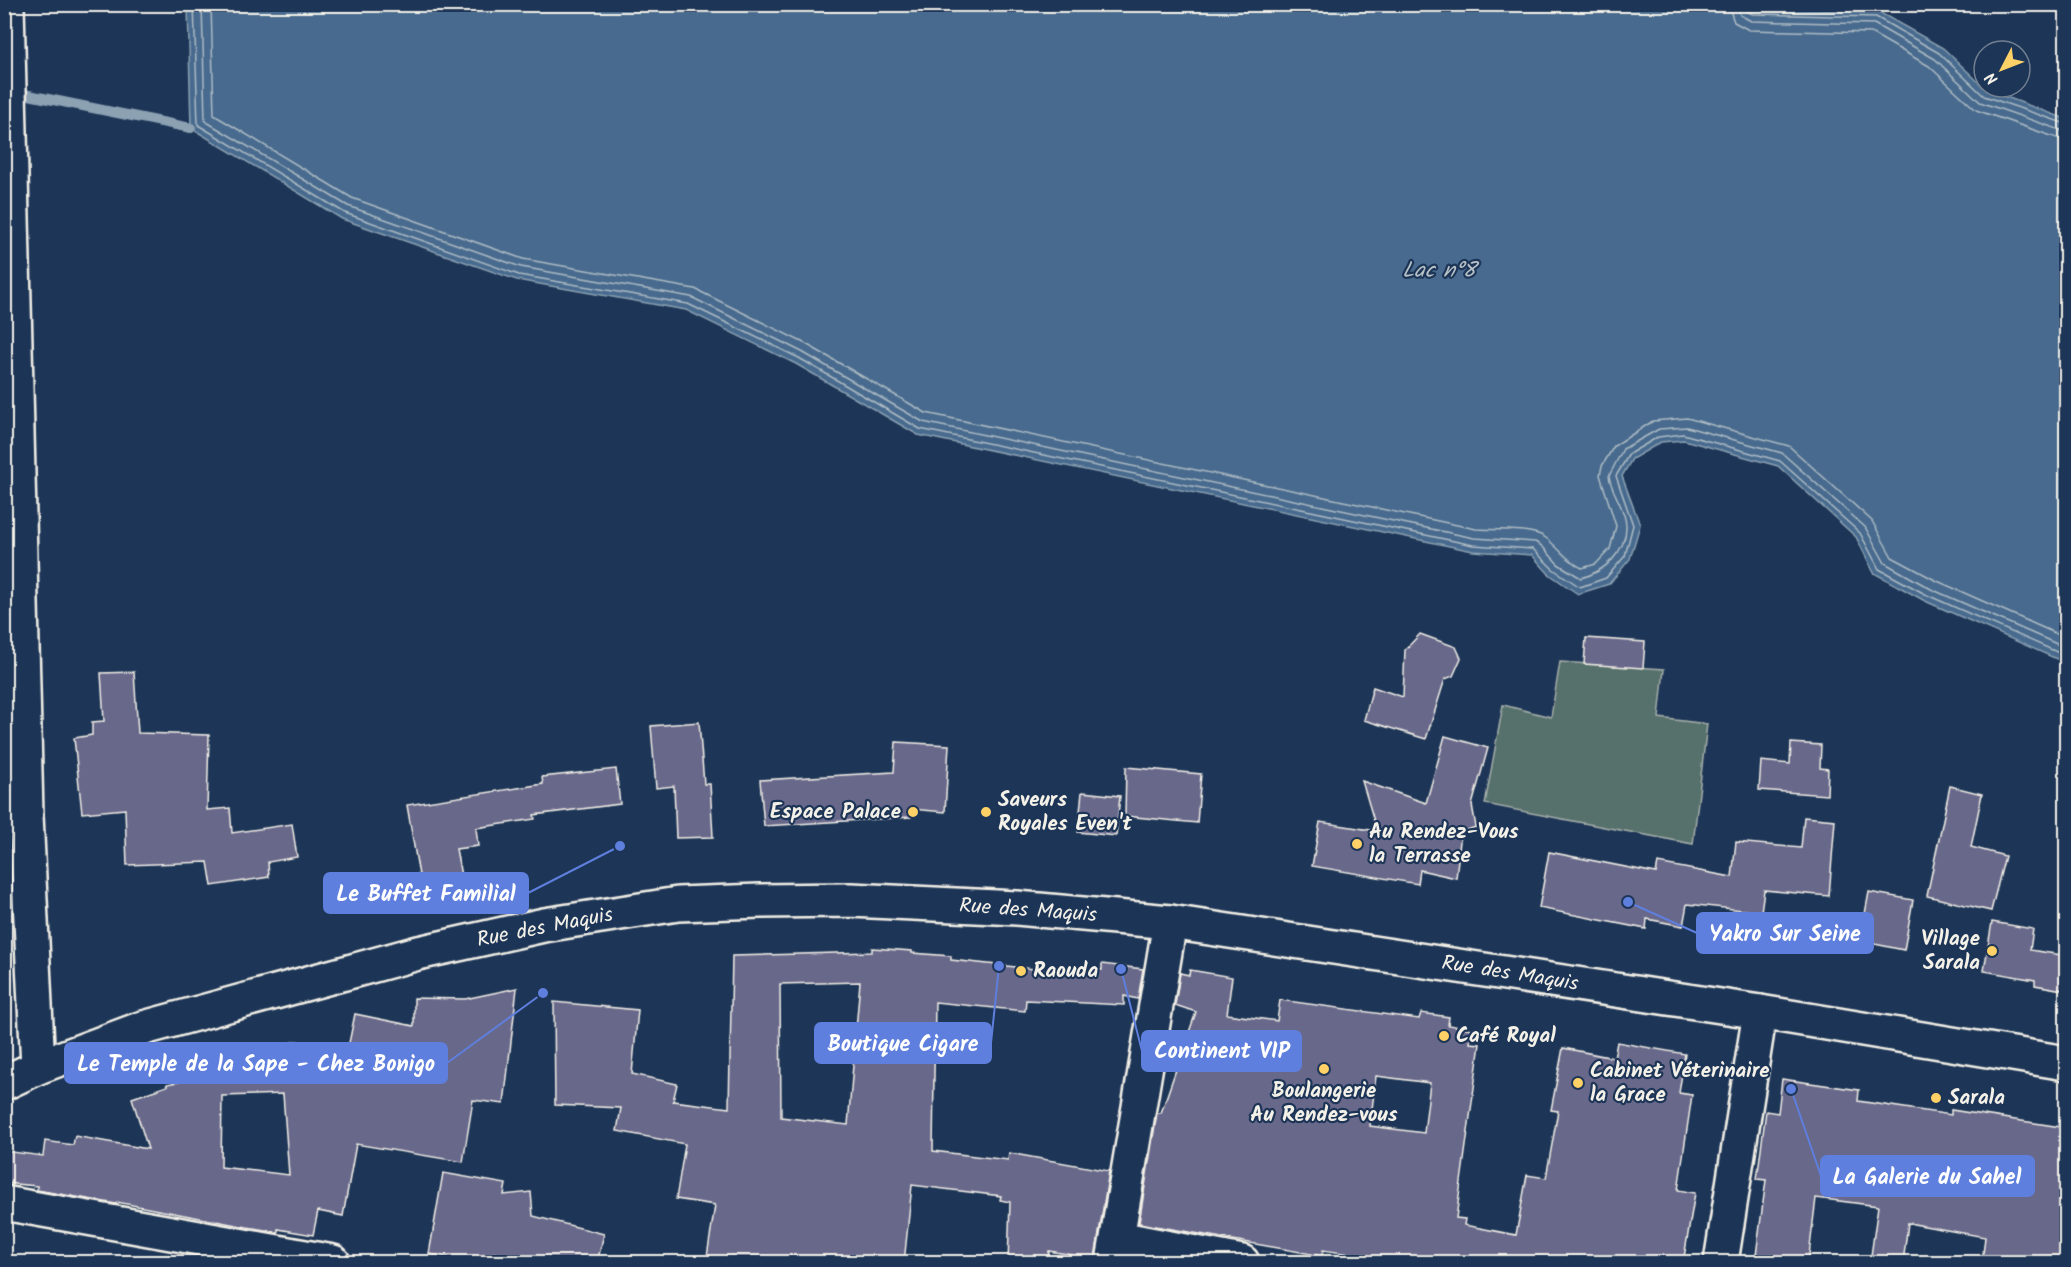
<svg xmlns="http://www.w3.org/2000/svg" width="2071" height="1267" font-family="Kalam,sans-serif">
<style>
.green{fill:#57706c;stroke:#a6b0aa;stroke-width:1.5}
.water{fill:#476b8e;stroke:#8ca1b2;stroke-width:1.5}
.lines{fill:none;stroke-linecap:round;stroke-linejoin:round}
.shore{stroke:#afbbc4;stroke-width:1.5}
.stream{stroke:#8ca1b2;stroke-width:10}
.building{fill:#67678b;stroke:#f4f1e8;stroke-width:1.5;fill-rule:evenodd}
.minor-casing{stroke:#f4f1e8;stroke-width:38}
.tertiary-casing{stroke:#f4f1e8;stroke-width:38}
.minor{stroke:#1d3557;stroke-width:33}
.tertiary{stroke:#1d3557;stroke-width:33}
.poi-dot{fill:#ffd166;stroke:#1d3557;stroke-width:2}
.labels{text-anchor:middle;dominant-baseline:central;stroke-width:4.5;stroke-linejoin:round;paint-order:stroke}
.poi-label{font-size:21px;font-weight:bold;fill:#f4f1e8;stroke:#1d3557;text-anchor:start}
.street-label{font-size:21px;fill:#f4f1e8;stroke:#1d3557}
.water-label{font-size:22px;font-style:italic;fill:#b7c2c8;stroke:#1d3557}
.leader{fill:none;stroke:#5e7fdd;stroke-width:2}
.callout-dot{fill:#5e7fdd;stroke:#1d3557;stroke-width:2}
.callout{fill:#5e7fdd;stroke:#5e7fdd;stroke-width:2}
.callout-label{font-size:22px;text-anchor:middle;font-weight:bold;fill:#fff}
</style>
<rect width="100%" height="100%" fill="#1d3557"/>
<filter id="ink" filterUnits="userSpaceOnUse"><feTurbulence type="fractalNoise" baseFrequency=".0167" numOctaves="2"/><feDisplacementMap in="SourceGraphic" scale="12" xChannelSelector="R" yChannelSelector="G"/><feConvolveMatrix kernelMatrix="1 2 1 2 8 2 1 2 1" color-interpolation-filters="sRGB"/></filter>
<g filter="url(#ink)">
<polygon class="green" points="1560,662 1664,669 1659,718 1707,724 1693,844 1485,804 1503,705 1551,717"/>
<polygon class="water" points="1744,4 1753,8 1877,11 1943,48 1987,90 2066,119 2066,663 1925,601 1874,573 1856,537 1778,466 1684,440 1661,442 1632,459 1622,476 1640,525 1630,559 1609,584 1578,594 1549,574 1532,555 1473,551 918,435 796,364 686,310 517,280 342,219 191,128 188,5"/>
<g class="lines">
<g class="shore">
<polyline points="194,4 198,125 345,213 519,275 688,304 799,358 920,429 1473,545 1533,549 1553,569 1580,587 1606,578 1625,556 1633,525 1616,476 1629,454 1658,437 1683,434 1780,461 1860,533 1879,569 1927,595 2066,656"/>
<path d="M202,4L205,121L348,206L521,267L691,297L802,352L923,422L1474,538L1535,542L1542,546L1558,564L1581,578C1604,572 1627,552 1626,525C1625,507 1611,492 1609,476L1623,449L1659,429L1687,427L1782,453L1865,527L1885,563L1931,589L2066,648"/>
<path d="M211,4L214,115L352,198L523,259L695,289L806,344L926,413L1476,529C1493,530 1533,528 1546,538C1559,548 1567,561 1582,568L1596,564L1610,549L1616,526L1600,475L1602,466L1614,446L1653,421L1687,418L1789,446L1872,521L1892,557L1935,580L2066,638"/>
<polyline points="1728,4 1734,22 1749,30 1871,33 1929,66 1976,110 2066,141"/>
<polyline points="1737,4 1740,15 1751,21 1874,24 1935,59 1980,102 2066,132"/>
<polyline points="1745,4 1746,11 1753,14 1876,17 1939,53 1984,96 2066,124"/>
</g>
<polyline class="stream" points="14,92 191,128"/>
</g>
<g class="building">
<polygon points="1420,634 1456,647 1461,658 1453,676 1445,679 1426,739 1364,720 1373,687 1403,697 1405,650"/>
<polygon points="1586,638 1645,642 1643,668 1584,664"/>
<polygon points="134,672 138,733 209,735 207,810 230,808 232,833 292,824 297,857 268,862 269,877 212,886 208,862 127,865 125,809 82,813 74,738 92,735 92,722 104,721 101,673"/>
<polygon points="699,722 704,784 710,784 713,837 676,838 674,786 656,788 651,726"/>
<polygon points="1445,736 1488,748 1472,805 1476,827 1461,832 1456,878 1420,870 1418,884 1312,866 1320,822 1377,831 1362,781 1426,803"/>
<polygon points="896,742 949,745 945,812 911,809 911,817 764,826 760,780 894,772"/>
<polygon points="1791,743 1821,745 1820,768 1828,769 1827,795 1759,790 1761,761 1790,764"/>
<polygon points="1126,767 1201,774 1197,823 1125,816"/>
<polygon points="616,769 620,804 534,815 535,819 476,828 478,846 456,849 462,881 421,887 407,805 543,784 542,777"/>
<polygon points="1950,786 1982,794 1971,847 2005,856 1991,911 1927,896"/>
<polygon points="1082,792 1120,796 1116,836 1078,832"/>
<polygon points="1804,817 1835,820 1829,896 1764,890 1761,912 1687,904 1683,926 1647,919 1646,929 1539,908 1549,852 1656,873 1658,863 1732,877 1736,842 1801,848"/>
<polygon points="1869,892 1913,900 1904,950 1860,941"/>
<polygon points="1992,922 2033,929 2030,950 2067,956 2063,990 2035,985 2035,980 1984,971"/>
<path d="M872,948L912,951V953L951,956V960L1062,972V967L1102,970V964L1143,969L1138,999L1124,996V1005L1026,1000L1025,1011L935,1002L933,1151L1008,1160L1009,1153L1109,1171L1095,1259L1049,1251L1048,1263H1008L1010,1202L1000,1200L1001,1196L912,1185L904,1263H706L715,1205L676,1199L685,1144L617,1131L621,1108L555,1105L554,1002L638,1010L632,1074L677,1084L673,1101L729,1108L732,956L872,952ZM860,982L848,1125L781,1117L780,984Z"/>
<path d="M1190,970L1232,977L1227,1014L1277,1021L1280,1000L1419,1019L1421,1013L1449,1017L1448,1025L1472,1029L1470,1043L1480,1044L1456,1218L1465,1219L1464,1225L1516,1235L1527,1175L1546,1178L1558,1111L1551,1110L1563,1048L1614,1058L1617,1042L1685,1054L1679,1093L1692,1095L1678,1190L1695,1193L1683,1263H1473L1422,1257L1421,1263H1413L1323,1250L1322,1256L1139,1223L1157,1113H1161L1196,1012L1175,1005L1180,973L1189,975ZM1376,1076L1430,1083L1424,1133L1370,1126Z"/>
<path d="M517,988L504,1104L473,1100L463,1162L356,1144L343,1216L318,1211L313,1235L278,1229V1232L247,1227L117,1202L116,1204L37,1190V1186L4,1183V1151L43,1156L45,1141L73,1145L75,1136L148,1149L132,1098L167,1086V1084L219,1074L218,1068L295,1041L348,1048L355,1014L414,1026V998L465,999ZM283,1094L289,1175L221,1167L222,1096Z"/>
<polygon points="1782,1079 1859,1090 1858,1101 1951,1115 1951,1110 2067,1128 2067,1263 1982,1263 1985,1237 1908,1223 1903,1263 1870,1263 1878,1206 1816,1198 1808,1263 1755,1263 1766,1180 1757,1179 1766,1111 1778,1113"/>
<polygon points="443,1173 506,1184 504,1195 531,1192 533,1216 604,1234 597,1263 534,1263 494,1253 492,1263 479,1263 429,1254"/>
</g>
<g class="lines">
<g class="minor-casing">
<g id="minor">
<polyline points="4,1203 333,1262"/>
<polyline points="1118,1238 1242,1262"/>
<polyline points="1113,1262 1170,922"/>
<polyline points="1721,1262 1760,1012"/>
</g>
</g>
<g class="tertiary-casing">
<g id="tertiary">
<polyline points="7,4 26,815 38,1067"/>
<polyline points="4,1083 38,1067 140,1029 418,953 544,925 678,904 760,901 851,900 1017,908 1170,922 1760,1012 2066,1063"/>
</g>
</g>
<use href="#minor" class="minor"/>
<use href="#tertiary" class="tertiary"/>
</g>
</g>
<g class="poi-dot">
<circle cx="913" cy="812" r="6"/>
<circle cx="986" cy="812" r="6"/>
<circle cx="1357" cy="844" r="6"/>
<circle cx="1992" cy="951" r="6"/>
<circle cx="1021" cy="971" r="6"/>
<circle cx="1444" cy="1036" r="6"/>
<circle cx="1324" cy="1069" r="6"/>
<circle cx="1578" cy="1083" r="6"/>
<circle cx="1936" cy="1098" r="6"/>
</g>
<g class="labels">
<g class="poi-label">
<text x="998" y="800">Saveurs<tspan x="998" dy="24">Royales Even't</tspan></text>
<text x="901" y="812" text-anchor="end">Espace Palace</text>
<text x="1369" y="832">Au Rendez-Vous<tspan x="1369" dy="24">la Terrasse</tspan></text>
<text x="1980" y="939" text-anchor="end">Village<tspan x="1980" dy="24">Sarala</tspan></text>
<text x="1033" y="971">Raouda</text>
<text x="1456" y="1036">Café Royal</text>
<text x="1590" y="1071">Cabinet Véterinaire<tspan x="1590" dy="24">la Grace</tspan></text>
<text x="1324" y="1091" text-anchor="middle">Boulangerie<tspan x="1324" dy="24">Au Rendez-vous</tspan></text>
<text x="1948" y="1098">Sarala</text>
</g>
<g class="street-label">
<text transform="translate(1028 911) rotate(4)">Rue des Maquis</text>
<text transform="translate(545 928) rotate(-11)">Rue des Maquis</text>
<text transform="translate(1510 974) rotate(9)">Rue des Maquis</text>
</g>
<g class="water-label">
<text x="1439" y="271">Lac n°8</text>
</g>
</g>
<path class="leader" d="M620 846L528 893M1628 902L1697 933M999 966L991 1043M1121 969L1142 1051M543 993L447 1063M1791 1089L1821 1176"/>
<g class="callout-dot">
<circle cx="620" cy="846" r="6"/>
<circle cx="1628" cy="902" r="6"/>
<circle cx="999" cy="966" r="6"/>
<circle cx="1121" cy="969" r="6"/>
<circle cx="543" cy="993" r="6"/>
<circle cx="1791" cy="1089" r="6"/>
</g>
<g class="callout">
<rect x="324" y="873" width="204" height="40" rx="6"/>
<rect x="1697" y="913" width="176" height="40" rx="6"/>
<rect x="815" y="1023" width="176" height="40" rx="6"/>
<rect x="1142" y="1031" width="159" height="40" rx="6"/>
<rect x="65" y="1043" width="382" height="40" rx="6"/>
<rect x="1821" y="1156" width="213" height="40" rx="6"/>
</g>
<g class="callout-label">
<text x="426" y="901">Le Buffet Familial</text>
<text x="1785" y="941">Yakro Sur Seine</text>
<text x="903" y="1051">Boutique Cigare</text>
<text x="1222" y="1058">Continent VIP</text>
<text x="256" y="1071">Le Temple de la Sape - Chez Bonigo</text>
<text x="1927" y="1184">La Galerie du Sahel</text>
</g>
<rect width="2071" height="1267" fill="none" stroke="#1d3557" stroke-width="24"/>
<rect x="12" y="12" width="2047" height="1243" fill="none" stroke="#f4f1e8" stroke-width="2" filter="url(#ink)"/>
<g transform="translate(2002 69) rotate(228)"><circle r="28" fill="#1d3557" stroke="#738091" stroke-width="1.5"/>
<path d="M0-4.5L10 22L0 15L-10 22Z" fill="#ffd166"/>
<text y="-9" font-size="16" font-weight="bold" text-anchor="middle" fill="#f4f1e8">N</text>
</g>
</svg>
